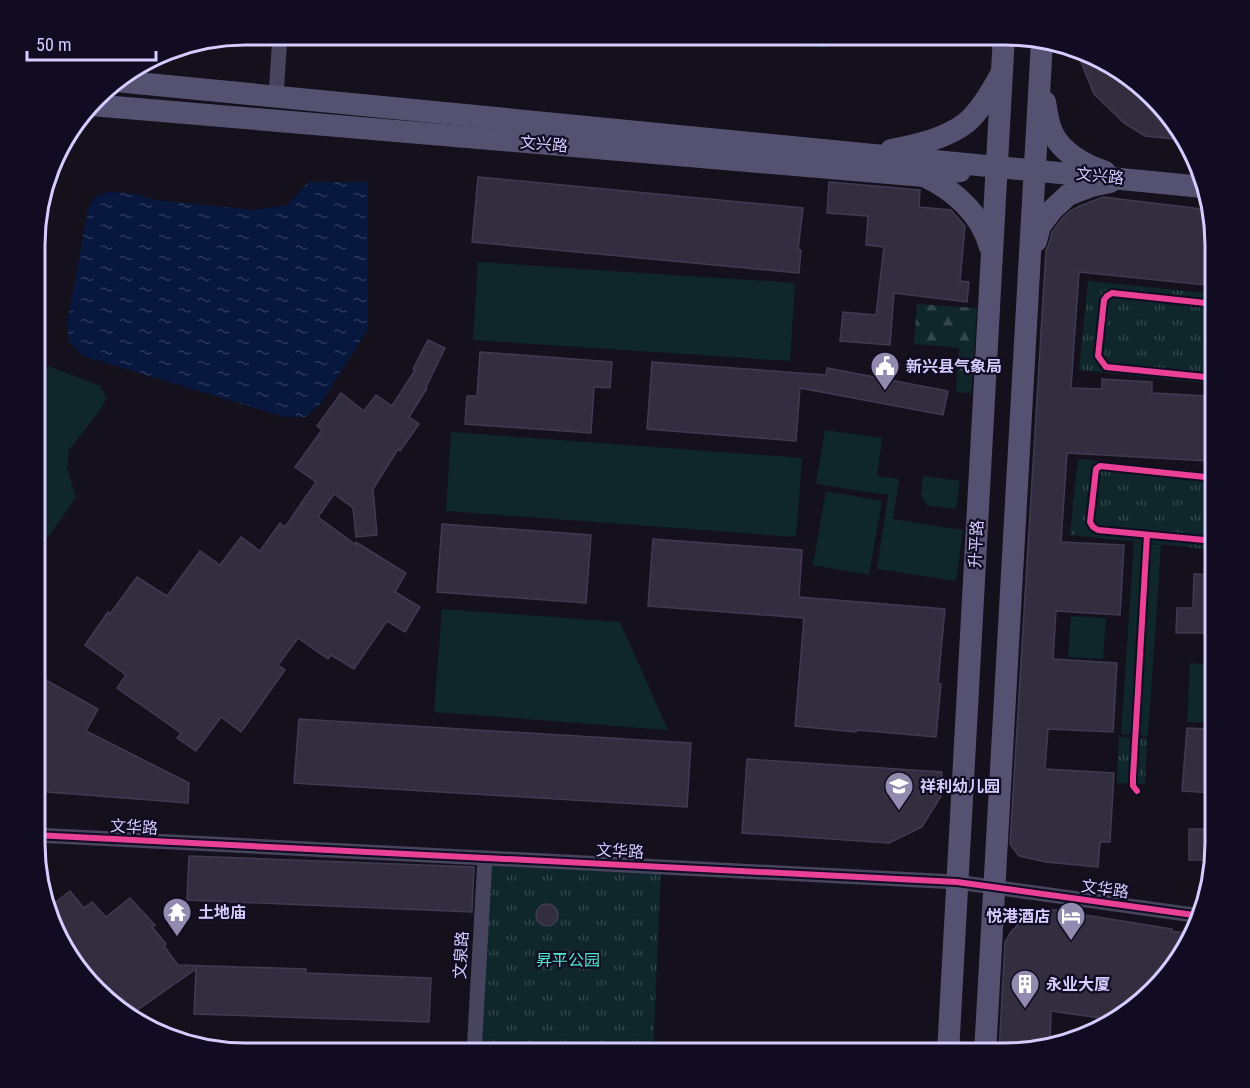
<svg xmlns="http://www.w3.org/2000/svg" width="1250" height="1088" font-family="'Roboto Condensed','Noto Sans SC',sans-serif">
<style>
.grass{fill:#0f272a}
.forest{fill:url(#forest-firs)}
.park{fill:url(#park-tufts)}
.water{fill:url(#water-ripples)}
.building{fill:#322e3f;stroke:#403a52;stroke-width:1.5}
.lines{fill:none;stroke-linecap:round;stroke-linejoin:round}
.street{stroke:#47445e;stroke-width:15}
.secondary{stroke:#555271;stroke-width:22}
.cycleway-casing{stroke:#110c22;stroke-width:10}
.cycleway{stroke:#ea4096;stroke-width:6}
.labels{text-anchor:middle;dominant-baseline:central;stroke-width:4.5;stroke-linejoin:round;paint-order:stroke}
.street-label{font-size:16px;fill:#d5ccff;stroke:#110c22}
.poi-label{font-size:16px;font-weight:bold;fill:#d5ccff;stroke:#110c22;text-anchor:start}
.park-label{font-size:16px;fill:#51e7ca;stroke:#110c22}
.rim{fill:none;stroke:#d5ccff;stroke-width:3}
</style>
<defs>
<pattern id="forest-firs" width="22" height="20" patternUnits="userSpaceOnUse" patternTransform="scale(1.5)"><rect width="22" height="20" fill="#0f272a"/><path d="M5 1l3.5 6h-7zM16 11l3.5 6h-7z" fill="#31454a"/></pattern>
<pattern id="park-tufts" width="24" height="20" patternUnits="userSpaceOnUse" patternTransform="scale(1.5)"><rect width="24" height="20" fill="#0f272a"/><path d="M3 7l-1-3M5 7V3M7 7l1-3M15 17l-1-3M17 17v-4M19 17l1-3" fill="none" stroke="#31454a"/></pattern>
<pattern id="water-ripples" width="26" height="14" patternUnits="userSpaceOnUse" patternTransform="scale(1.5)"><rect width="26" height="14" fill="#07173e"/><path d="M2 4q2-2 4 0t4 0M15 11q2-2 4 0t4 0" fill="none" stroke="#2a385b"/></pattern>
</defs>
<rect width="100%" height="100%" fill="#14111d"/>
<g class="grass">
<polygon points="478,262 795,283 790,361 473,340"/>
<polygon points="48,366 101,386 106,398 101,409 69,450 67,468 76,497 61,519 36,553 36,368"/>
<polygon points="825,430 882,438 877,476 899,479 893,519 963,530 956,581 877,569 888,495 816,484"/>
<polygon points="451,432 802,458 796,537 446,511"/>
<polygon points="923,476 960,481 956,509 928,506 921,496"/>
<polygon points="826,491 882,501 869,575 813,565"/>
<polygon points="1134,542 1161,545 1148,736 1121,734"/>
<polygon points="442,609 620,622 668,730 434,712"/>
<polygon points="1071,616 1106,618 1103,659 1068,657"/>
<polygon points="1190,663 1215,665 1215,723 1187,722"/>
</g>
<polygon class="forest" points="917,304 977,308 971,393 956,392 959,348 914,344"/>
<g class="park">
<polygon points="690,35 828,35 826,48"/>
<polygon points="1088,281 1215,294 1215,384 1079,370"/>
<polygon points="1078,459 1215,473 1215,550 1070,535"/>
<polygon points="1119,737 1147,738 1145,784 1117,783"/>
<polygon points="485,858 661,867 653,1053 474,1053"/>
</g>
<polygon class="water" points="308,182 368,182 368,329 318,407 305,417 285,417 83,356 69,342 67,324 88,210 95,197 108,192 136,194 155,200 254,210 287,205"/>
<g class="building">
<polygon points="1081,51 1098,56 1154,96 1185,140 1145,136 1124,123 1094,94 1081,62"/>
<polygon points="478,177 803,208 798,250 801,250 799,273 472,242"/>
<polygon points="829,182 920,190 919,207 951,210 965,226 960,281 969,282 967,302 894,293 890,345 840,341 843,312 876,315 884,247 866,245 868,216 827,213"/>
<polygon points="1103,197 1210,210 1215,231 1215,286 1079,272 1071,388 1102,389 1102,379 1152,382 1152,393 1207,396 1206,403 1215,404 1215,420 1210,420 1208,461 1067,453 1061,542 1124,545 1120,615 1056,611 1053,659 1117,663 1113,732 1048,729 1045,769 1114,773 1110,842 1100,842 1098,867 1046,862 1019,856 1010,844 1046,250 1049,244 1052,232 1062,219 1070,211 1080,206"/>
<polygon points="428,340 445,348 426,387 427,388 409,417 419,424 400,451 398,449 373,489 377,535 356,537 353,508 334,494 318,517 356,545 356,542 406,573 395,592 420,607 405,632 387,621 354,669 331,655 328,659 298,638 278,665 285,670 241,732 221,717 196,751 177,738 181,733 117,688 126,675 85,645 108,612 110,614 137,577 167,596 200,551 220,565 241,537 260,551 280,523 285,527 316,482 295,467 322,430 317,426 341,393 364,411 376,395 392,406 415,370 413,369"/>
<polygon points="480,352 612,362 610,388 594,387 591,433 465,424 467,396 477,396"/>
<polygon points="652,362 826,375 827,368 948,391 943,415 800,388 796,441 647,429"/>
<polygon points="442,524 591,535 586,603 437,592"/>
<polygon points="653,539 802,550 799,597 945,609 938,683 941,684 936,737 857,730 856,732 795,726 804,618 648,606"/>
<polygon points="1194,574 1215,575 1215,633 1176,633 1177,608 1193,608"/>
<polygon points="35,674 98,709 86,731 189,783 188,803 35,791"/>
<polygon points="299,719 691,743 687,807 294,783"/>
<polygon points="1187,728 1207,729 1207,735 1215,735 1215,793 1182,791"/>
<polygon points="747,759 942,772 941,796 922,827 889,843 742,833"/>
<polygon points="1189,829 1215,829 1215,843 1212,860 1189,860"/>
<polygon points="189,856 474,867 472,912 187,900"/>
<polygon points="70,891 84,908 92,902 106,917 130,898 155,925 152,927 166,944 164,946 178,965 306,969 306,973 431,978 429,1022 194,1014 196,969 130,1015 96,992 51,924 47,909"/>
<circle cx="547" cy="915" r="11"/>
<polygon points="1048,909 1172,929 1171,931 1192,934 1154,992 1114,1020 1051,1011 1050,1045 1019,1053 999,1053 1005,942 1011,932 1025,917"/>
</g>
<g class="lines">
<g class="street">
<polyline points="276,96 280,35"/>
<polyline points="35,835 957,882 1201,916"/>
<polyline points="474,1053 485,858"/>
</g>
<g class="secondary">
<polyline points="116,81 1203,187"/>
<path d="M1045,102C1047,112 1048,124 1053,134C1063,153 1085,165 1105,172"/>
<polyline points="91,105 924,176 960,171"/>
<path d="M891,150C916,145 945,139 966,123C979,112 993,89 1001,74"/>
<path d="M924,176C954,190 981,214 990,247"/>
<polyline points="1036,241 1040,226 1052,210 1068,195 1091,186 1110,182"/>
<polyline points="948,1053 1004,35"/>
<polyline points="985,1053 1042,41"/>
</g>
<g class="cycleway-casing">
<g id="cycleway">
<polyline points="1215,304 1112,293 1107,296 1104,300 1098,356 1106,367 1215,378"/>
<polyline points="1215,478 1100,466 1096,469 1090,522 1093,527 1098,530 1215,541"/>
<polyline points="1137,791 1133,786 1133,777 1147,535"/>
<polyline points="35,835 957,882 1201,916"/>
</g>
</g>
<use href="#cycleway" class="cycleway"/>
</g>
<defs>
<g id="civic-pin" transform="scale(1.5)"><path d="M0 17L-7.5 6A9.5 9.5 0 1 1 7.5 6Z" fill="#918bb0" stroke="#110c22"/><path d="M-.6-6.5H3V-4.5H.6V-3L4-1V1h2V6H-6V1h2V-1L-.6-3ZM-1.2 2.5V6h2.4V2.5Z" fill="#fff"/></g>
<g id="school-pin" transform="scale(1.5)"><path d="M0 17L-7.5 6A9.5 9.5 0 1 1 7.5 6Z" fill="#918bb0" stroke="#110c22"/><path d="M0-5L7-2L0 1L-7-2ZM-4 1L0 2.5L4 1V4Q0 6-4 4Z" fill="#fff"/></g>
<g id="temple-pin" transform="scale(1.5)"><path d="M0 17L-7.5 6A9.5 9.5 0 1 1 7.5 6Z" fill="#918bb0" stroke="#110c22"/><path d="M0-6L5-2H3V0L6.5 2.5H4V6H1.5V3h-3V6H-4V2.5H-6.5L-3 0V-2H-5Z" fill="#fff"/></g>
<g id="hotel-pin" transform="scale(1.5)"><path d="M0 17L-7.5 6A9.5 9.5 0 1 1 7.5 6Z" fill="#918bb0" stroke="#110c22"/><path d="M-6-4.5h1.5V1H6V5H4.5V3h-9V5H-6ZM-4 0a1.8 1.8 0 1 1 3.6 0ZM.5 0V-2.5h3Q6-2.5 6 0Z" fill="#fff"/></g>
<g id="building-pin" transform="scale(1.5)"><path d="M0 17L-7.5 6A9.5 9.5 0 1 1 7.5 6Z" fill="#918bb0" stroke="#110c22"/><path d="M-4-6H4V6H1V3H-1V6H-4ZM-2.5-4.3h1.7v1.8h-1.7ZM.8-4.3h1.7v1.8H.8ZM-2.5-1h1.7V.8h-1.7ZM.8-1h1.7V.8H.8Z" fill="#fff"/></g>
</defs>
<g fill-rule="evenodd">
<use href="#civic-pin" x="885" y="366"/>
<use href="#school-pin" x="899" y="786"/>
<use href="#temple-pin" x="177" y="912"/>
<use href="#hotel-pin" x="1071" y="916"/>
<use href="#building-pin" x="1025" y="984"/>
</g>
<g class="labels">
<g class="street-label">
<text transform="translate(544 144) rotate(5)">文兴路</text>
<text transform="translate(1100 176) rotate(6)">文兴路</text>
<text transform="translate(976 544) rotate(-87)">升平路</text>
<text transform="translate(134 827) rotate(3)">文华路</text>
<text transform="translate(620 851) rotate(3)">文华路</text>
<text transform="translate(1105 889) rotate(8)">文华路</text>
<text transform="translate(461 955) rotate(-87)">文泉路</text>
</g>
<g class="poi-label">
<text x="906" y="366">新兴县气象局</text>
<text x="920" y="786">祥利幼儿园</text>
<text x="198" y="912">土地庙</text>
<text x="1050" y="916" text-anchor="end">悦港酒店</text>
<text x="1046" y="984">永业大厦</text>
</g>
<g class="park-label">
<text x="568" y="960">昇平公园</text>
</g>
</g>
<path d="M0 0H1250V1088H0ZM245 45H1005A200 200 0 0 1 1205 245V843A200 200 0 0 1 1005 1043H245A200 200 0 0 1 45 843V245A200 200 0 0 1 245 45Z" fill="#110c22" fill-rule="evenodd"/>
<path class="rim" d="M245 45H1005A200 200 0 0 1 1205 245V843A200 200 0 0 1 1005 1043H245A200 200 0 0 1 45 843V245A200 200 0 0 1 245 45Z"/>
<path d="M27 51v9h129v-9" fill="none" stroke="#d5ccff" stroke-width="3"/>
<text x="36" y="51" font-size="18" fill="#d5ccff" stroke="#110c22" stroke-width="4.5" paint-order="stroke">50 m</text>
</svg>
